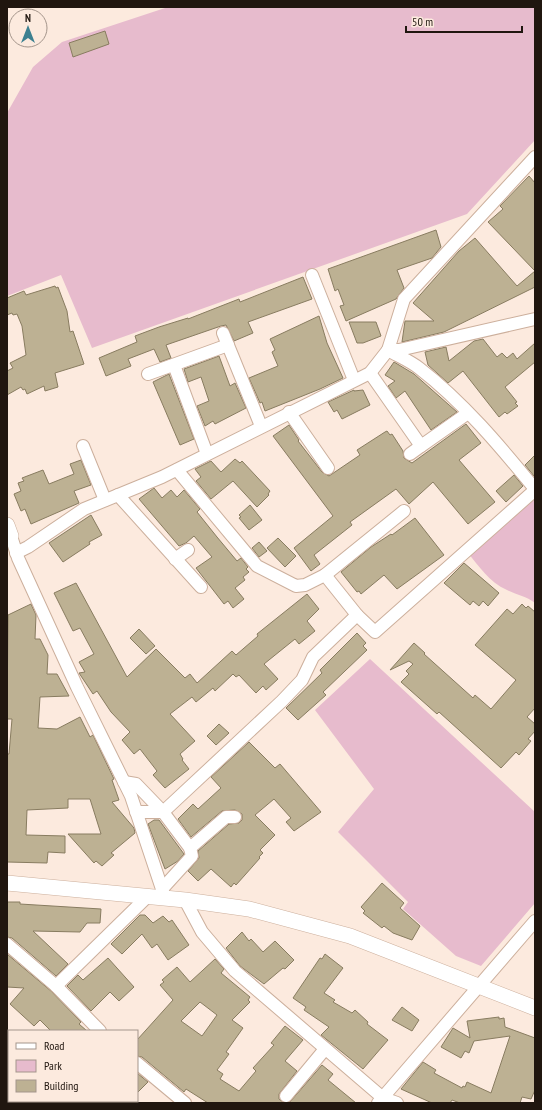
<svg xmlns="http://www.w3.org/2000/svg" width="542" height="1110" font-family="'PT Sans Narrow',sans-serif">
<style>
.green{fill:#e7bbcd}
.building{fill:#bdb193;stroke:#887c60;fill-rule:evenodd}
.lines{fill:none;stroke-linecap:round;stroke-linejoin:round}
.minor-casing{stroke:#ccaf9c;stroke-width:14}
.tertiary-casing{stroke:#ccaf9c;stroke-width:16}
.minor{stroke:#fff;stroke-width:12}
.tertiary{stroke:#fff;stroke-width:15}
</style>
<rect width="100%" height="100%" fill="#fceade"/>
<g class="green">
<polygon points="201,7 535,7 535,140 467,214 92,348 61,275 7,296 7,113 33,67 62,42 165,8"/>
<path d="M535,495V603C526,596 517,595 507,590C489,582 479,566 467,552Z"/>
<polygon points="370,659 535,812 535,903 481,966 456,956 403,909 408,902 338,832 374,789 315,710"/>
</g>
<g class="building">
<polygon points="105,31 109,44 73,57 69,43"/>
<polygon points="529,176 535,183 535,271 488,222 503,209 500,206"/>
<polygon points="436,230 441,247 432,258 397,270 404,288 396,299 346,321 340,306 344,305 338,289 335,291 328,269"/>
<polygon points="475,238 517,286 535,271 535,287 444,332 402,342 405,321 434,321 413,303 459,251"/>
<polygon points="303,277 312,299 248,322 253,333 234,341 226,325 221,326 166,345 171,358 160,362 154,349 128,359 131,366 106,376 99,358 137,342 135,336 159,327 188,318 188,319 239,299 240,302"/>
<polygon points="55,286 56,288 58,287 67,311 70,332 73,331 84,364 55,373 58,387 45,391 44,386 27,394 25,389 23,390 21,387 7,395 7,371 13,368 10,363 26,355 22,326 17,314 13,315 12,313 7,315 7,298 24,291 26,295"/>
<polygon points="319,316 327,343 343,378 320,389 265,411 262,402 260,403 249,378 278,366 272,352 275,350 270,339"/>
<polygon points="349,322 376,322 381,336 363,343 357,343"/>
<polygon points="483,339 497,357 502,353 507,358 513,353 517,359 535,343 535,362 505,387 517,402 515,403 518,406 507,414 505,412 499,417 463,371 448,383 428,365 425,352 446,347 449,361 474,341"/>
<polygon points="219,356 230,386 235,383 246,408 215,424 213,421 205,426 197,406 209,401 201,377 188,382 184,369"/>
<polygon points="394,362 414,374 457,412 431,430 405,391 396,398 388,386 395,381 385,375"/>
<polygon points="169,374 194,439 180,445 153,382"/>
<polygon points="354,390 354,391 363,390 370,405 342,419 337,410 334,412 328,402"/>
<polygon points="466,424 481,443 459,460 495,502 468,524 433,482 409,504 396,489 350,522 352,525 314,555 320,564 311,571 294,548 333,516 273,436 289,425 299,440 298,441 322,472 329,476 360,455 357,450 385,432 387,431 390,435 392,434 403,451 404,458 412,463"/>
<polygon points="535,455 535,476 534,476 525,465"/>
<polygon points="235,459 240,463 242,461 270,491 268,494 269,495 257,507 233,481 211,499 196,481 201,477 195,469 211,461 221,472"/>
<polygon points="81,460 91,485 74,491 79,503 31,524 25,509 21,511 14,494 21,491 18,483 24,481 22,478 43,470 49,484 74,474 70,464"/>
<polygon points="514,475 523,486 506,502 496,491"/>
<polygon points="154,488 162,498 171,490 177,497 184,490 200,509 197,512 217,537 237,561 241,558 248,567 246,569 249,572 243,577 245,580 235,588 244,599 233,608 228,601 224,604 196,568 212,557 194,536 186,543 179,546 139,499"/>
<polygon points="250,505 262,520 249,530 239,518 241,517 239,515"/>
<polygon points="91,515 102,535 89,542 90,544 63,562 49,543"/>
<polygon points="415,518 444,555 397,589 384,575 361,594 359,591 357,592 341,572 371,547 391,534 392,535"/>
<polygon points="278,538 296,556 285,567 267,548"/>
<polygon points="259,542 267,551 259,557 252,548"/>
<polygon points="464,563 499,593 488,606 483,601 479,606 473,601 470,605 444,583"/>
<polygon points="76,583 127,677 156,649 185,678 190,674 197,683 232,651 236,655 258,636 257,634 307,594 319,609 307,621 315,631 299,644 295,639 264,664 278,679 266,690 263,686 256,693 239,675 236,677 233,674 215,691 213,688 196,702 192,697 170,714 195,741 180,754 183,759 182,760 189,769 165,788 153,775 157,771 140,749 134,754 122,740 130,732 111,712 97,691 93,694 79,673 85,672 79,662 94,654 80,628 73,631 54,593"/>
<polygon points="31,604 36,615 35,639 40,639 48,655 47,674 57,674 69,696 40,697 38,728 57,729 80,717 90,737 93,735 114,779 112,780 119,800 112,802 134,828 135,833 111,853 114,855 102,866 96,861 94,863 68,834 101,834 90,799 68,799 68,808 27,810 26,835 65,836 65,853 48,852 47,863 7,862 7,754 9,754 12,719 7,719 8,615"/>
<polygon points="522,604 526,608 528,606 535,612 535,708 527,717 535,724 535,731 528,739 531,741 519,755 516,752 501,768 439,712 437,714 401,682 409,674 406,671 413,664 409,661 390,670 414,643 425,653 424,654 473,698 475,695 491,709 516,680 475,645 507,609 513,614"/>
<polygon points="139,629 155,646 146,654 130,638"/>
<polygon points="357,633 366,643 363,646 367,650 323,692 326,695 298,720 286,708 322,673 320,670"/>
<polygon points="219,724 229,733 216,745 207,736"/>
<polygon points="249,742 275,768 280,764 321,812 294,831 286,822 291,818 274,799 255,815 275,835 260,850 263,853 259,857 260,858 245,875 236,885 234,883 231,887 211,869 198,881 188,871 199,858 198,851 229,824 239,823 242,820 242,814 235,810 222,811 191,837 178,819 193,804 198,809 221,788 211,777"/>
<polygon points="154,820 159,820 184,854 178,861 165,869 148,824"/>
<polygon points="382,883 404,903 400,908 420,926 412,940 393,933 384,926 382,928 363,913 365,911 361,907"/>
<polygon points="7,902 20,902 20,904 101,909 100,923 87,923 80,932 33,931 68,964 56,976 12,938 7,937"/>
<polygon points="140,915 145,915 153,923 163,916 169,922 172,920 189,945 168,960 157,944 152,948 142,934 122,954 111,944"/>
<polygon points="242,932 249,941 251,939 263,952 275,941 294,960 285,969 283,968 264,984 240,966 226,948"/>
<polygon points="7,954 51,991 81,1022 79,1024 87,1031 51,1031 40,1020 34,1026 10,1004 24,988 7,987"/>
<polygon points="325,954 343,968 324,993 335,1000 333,1002 352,1013 355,1010 368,1022 367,1024 388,1040 363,1069 321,1035 329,1027 304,1010 306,1007 293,998 320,958 322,959"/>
<polygon points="108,958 134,987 119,1001 110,992 91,1011 67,986 78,975 83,980"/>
<path d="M215,959L224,969L221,973L250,997L248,1000L250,1002L232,1020L243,1028L226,1052L229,1054L217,1070L223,1074L220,1079L239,1091L256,1071L253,1068L274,1045L271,1043L285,1026L303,1040L285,1061L297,1071L279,1094V1099L284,1103H208L186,1089L184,1092L142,1057L137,1056V1040L173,1000L160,985L164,982L162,980L177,967L190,982ZM200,1002L217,1015L202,1036L181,1021Z"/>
<polygon points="402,1007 419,1020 412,1031 392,1020"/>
<polygon points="499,1017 499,1019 504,1018 505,1027 535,1038 535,1090 531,1099 522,1097 520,1103 460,1103 452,1100 450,1103 432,1103 401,1089 423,1062 436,1070 434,1073 462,1088 463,1086 465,1087 467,1082 491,1093 510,1036 474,1041 469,1053 465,1051 461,1058 441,1047 453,1028 470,1038 467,1021"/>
<polygon points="322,1065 333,1074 328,1080 356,1103 289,1103"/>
<polygon points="137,1073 148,1082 137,1093"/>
</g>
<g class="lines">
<g class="minor-casing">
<g id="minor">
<polyline points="312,275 354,380"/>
<polyline points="223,333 261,426"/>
<path d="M388,350C398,356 410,361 419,368C463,402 500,446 535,489"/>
<polyline points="388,350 399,350 535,319"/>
<polyline points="174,365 207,454"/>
<polyline points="370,373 421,446 468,413"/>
<polyline points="148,374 228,345"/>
<polyline points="289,412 328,468"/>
<polyline points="83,446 105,500"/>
<polyline points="410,454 421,446"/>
<polyline points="177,470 257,566 296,586 305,585 325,575 357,615"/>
<polyline points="118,495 201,587"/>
<polyline points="11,536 18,558 77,687 131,796 165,898"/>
<polyline points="16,553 28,547 84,509 162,477 370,373 388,350 404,299 535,157"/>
<polyline points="175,559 188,550"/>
<polyline points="325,575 404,511"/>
<polyline points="124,782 136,784 163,812 282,701 302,680 313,657 357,615 375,632 535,490"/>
<polyline points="136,812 163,812 190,848 192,856 162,889"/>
<polyline points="190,848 226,817 235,817"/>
<polyline points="185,900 202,932 235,971 383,1098 397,1103"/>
<polyline points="7,944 56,986 100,1031"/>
<polyline points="56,986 148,896"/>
<polyline points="137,1063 185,1103"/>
<polyline points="286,1096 325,1049"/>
<polyline points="378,1103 535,921"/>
</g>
</g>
<g class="tertiary-casing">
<g id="tertiary">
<polyline points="7,525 11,536"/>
<polyline points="7,883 185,900 249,909 350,936 535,1008"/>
</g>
</g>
<use href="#minor" class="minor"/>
<use href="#tertiary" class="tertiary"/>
</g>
<rect width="542" height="1110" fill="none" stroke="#20160f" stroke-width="16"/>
<rect x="8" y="1030" width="130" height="72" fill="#fceade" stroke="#a4958b"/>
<rect x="16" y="1043" width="20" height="6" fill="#ffffff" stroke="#a4958b"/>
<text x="44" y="1050" font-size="12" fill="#20160f">Road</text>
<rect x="16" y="1060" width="20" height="12" fill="#e7bbcd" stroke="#a4958b"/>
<text x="44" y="1070" font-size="12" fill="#20160f">Park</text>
<rect x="16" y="1080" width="20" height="12" fill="#bdb193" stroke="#a4958b"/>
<text x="44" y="1090" font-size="12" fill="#20160f">Building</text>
<g transform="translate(28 28)"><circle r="19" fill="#fceade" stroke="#a4958b"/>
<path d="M0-3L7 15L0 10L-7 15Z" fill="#3d8090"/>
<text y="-6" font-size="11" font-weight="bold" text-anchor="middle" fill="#20160f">N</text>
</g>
<path d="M406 26v6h116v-6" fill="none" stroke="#20160f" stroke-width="2"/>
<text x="412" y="26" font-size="12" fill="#20160f" stroke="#fceade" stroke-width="3" paint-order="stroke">50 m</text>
</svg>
